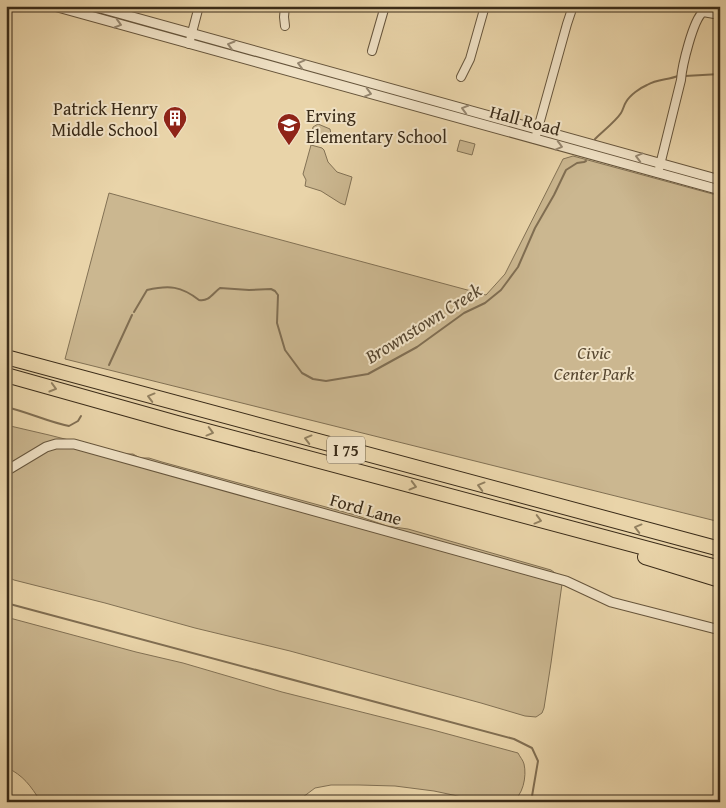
<svg xmlns="http://www.w3.org/2000/svg" width="726" height="808" font-family="'Gentium Book Plus',serif">
<style>
.green{fill:#cbb790;stroke:#827154}
.lines{fill:none;stroke-linecap:round;stroke-linejoin:round}
.stream{stroke:#806e52;stroke-width:2}
.minor-casing{stroke:#66553c;stroke-width:10}
.tertiary-casing{stroke:#66553c;stroke-width:11}
.motorway-casing{stroke:#3a2b18;stroke-width:16}
.minor{stroke:#f1e3c7;stroke-width:8}
.tertiary{stroke:#f1e3c7;stroke-width:9}
.motorway{stroke:#e9d4a9;stroke-width:14}
.oneway{stroke:#968770}
.oneway2{stroke:#928060}
.labels{text-anchor:middle;dominant-baseline:central;stroke-width:4;stroke-linejoin:round;paint-order:stroke}
.shield{fill:#f1e3c7;stroke:#71624c;stroke-width:1}
.shield-label{font-size:16px;font-weight:bold;fill:#3a2b18}
.poi-label{font-size:18px;fill:#3a2b18;stroke:#f1e3c7;text-anchor:end}
.street-label{font-size:18px;fill:#3a2b18;stroke:#f1e3c7}
.park-label{font-size:18px;font-style:italic;fill:#574730;stroke:#f1e3c7}
.water-label{font-size:19px;font-style:italic;fill:#574730;stroke:#f1e3c7}
</style>
<rect width="100%" height="100%" fill="#e9d4a9"/>
<filter id="stains"><feTurbulence type="fractalNoise" baseFrequency=".004" numOctaves="4"/><feColorMatrix values="0 0 0 0 .2 0 0 0 0 .09 0 0 0 0 .02 0 0 0 .5 -.17"/></filter>
<radialGradient id="worn" r=".72"><stop offset=".6" stop-color="#630" stop-opacity="0"/><stop offset="1" stop-color="#630" stop-opacity=".3"/></radialGradient>
<g class="green">
<path d="M318,124L330,129L331,134C326,143 310,139 313,127Z"/>
<polygon points="460,140 475,144 472,155 457,151"/>
<polygon points="311,145 322,148 324,150 328,162 337,172 352,177 345,205 340,203 321,191 305,186 306,180 303,174"/>
<polygon points="573,156 720,196 720,522 65,359 109,193 218,223 486,295 505,274 563,159"/>
<polygon points="6,425 49,435 124,454 133,454 140,458 149,458 162,462 355,515 387,526 408,529 551,570 558,575 562,584 551,663 544,708 542,713 536,717 525,716 481,703 290,651 195,628 105,603 14,580 6,576"/>
<path d="M6,617L136,652L183,663L282,692L433,730L518,753C520,757 523,760 524,764C527,776 523,797 511,802H486L434,791L395,786L359,785H331L315,788L303,797H290L259,798L251,802H41C30,785 24,776 6,767Z"/>
</g>
<g class="lines">
<g class="stream">
<polyline points="685,76 720,74"/>
<path d="M595,139C602,132 616,121 621,113C623,110 624,105 626,102C630,95 640,88 647,85C657,79 668,80 678,76"/>
<path d="M134,312L147,290C169,285 181,286 199,300C209,302 213,293 220,288L249,290L271,289L275,291L278,295L277,323L285,350L302,373L313,379L326,381L368,374L417,347L464,313L485,303L501,290L518,267L535,228L554,195L566,170L577,163L584,162L586,161"/>
<polyline points="109,365 132,315"/>
<path d="M6,407C28,412 48,422 69,426L78,421L81,416"/>
<polyline points="6,603 514,739 532,748 538,761 531,802"/>
<path d="M312,802C328,797 345,797 363,797C392,796 420,797 449,802"/>
</g>
<g class="minor-casing">
<g id="minor">
<polyline points="285,26 284,17 285,6"/>
<polyline points="189,44 199,6"/>
<polyline points="372,51 385,6"/>
<polyline points="461,77 470,59 485,6"/>
<polyline points="535,139 567,24 573,6"/>
<path d="M658,173L681,80C682,66 693,20 703,12L720,15"/>
</g>
</g>
<g class="tertiary-casing">
<g id="tertiary">
<polyline points="54,6 720,190"/>
<polyline points="93,6 720,180"/>
<polyline points="6,471 46,447 56,444 74,444 566,581 611,602 720,630"/>
</g>
</g>
<g class="motorway-casing">
<g id="motorway">
<path d="M6,357C243,423 481,487 720,549"/>
<polyline points="6,375 177,423 720,568"/>
<polyline points="645,557 720,580"/>
</g>
</g>
<use href="#minor" class="minor"/>
<use href="#tertiary" class="tertiary"/>
<use href="#motorway" class="motorway"/>
</g>
<defs><path id="oneway-chevron" d="M-2-3.5L2.5 0L-2 3.5" fill="none" stroke-width="1.6" stroke-linecap="round" stroke-linejoin="round" transform="scale(1.25)"/></defs>
<g class="oneway">
<use href="#oneway-chevron" transform="translate(118 24) rotate(16)"/>
<use href="#oneway-chevron" transform="translate(231 45) rotate(-164)"/>
<use href="#oneway-chevron" transform="translate(301 64) rotate(-165)"/>
<use href="#oneway-chevron" transform="translate(368 93) rotate(15)"/>
<use href="#oneway-chevron" transform="translate(465 109) rotate(-164)"/>
<use href="#oneway-chevron" transform="translate(559 146) rotate(15)"/>
<use href="#oneway-chevron" transform="translate(639 157) rotate(-165)"/>
</g>
<g class="oneway2">
<use href="#oneway-chevron" transform="translate(53 388) rotate(16)"/>
<use href="#oneway-chevron" transform="translate(151 397) rotate(-165)"/>
<use href="#oneway-chevron" transform="translate(210 432) rotate(15)"/>
<use href="#oneway-chevron" transform="translate(308 439) rotate(-165)"/>
<use href="#oneway-chevron" transform="translate(413 486) rotate(15)"/>
<use href="#oneway-chevron" transform="translate(481 486) rotate(-165)"/>
<use href="#oneway-chevron" transform="translate(538 520) rotate(15)"/>
<use href="#oneway-chevron" transform="translate(638 528) rotate(-165)"/>
</g>
<defs>
<g id="building-pin" transform="scale(1.25)"><path d="M0 17L-7.5 6A9.5 9.5 0 1 1 7.5 6Z" fill="#8f2418" stroke="#f1e3c7"/><path d="M-4-6H4V6H1V3H-1V6H-4ZM-2.5-4.3h1.7v1.8h-1.7ZM.8-4.3h1.7v1.8H.8ZM-2.5-1h1.7V.8h-1.7ZM.8-1h1.7V.8H.8Z" fill="#fff"/></g>
<g id="school-pin" transform="scale(1.25)"><path d="M0 17L-7.5 6A9.5 9.5 0 1 1 7.5 6Z" fill="#8f2418" stroke="#f1e3c7"/><path d="M0-5L7-2L0 1L-7-2ZM-4 1L0 2.5L4 1V4Q0 6-4 4Z" fill="#fff"/></g>
</defs>
<g fill-rule="evenodd">
<use href="#building-pin" x="175" y="118"/>
<use href="#school-pin" x="289" y="125"/>
</g>
<g class="labels">
<rect class="shield" x="327" y="436.5" width="38" height="27" rx="4"/>
<g class="shield-label">
<text x="346" y="450">I 75</text>
</g>
<g class="poi-label">
<text x="158" y="108">Patrick Henry<tspan x="158" dy="21">Middle School</tspan></text>
<text x="306" y="115" text-anchor="start">Erving<tspan x="306" dy="21">Elementary School</tspan></text>
</g>
<g class="street-label">
<text transform="translate(525 120) rotate(15)">Hall Road</text>
<text transform="translate(366 509) rotate(16)">Ford Lane</text>
</g>
<g class="park-label">
<text x="594" y="352">Civic<tspan x="594" dy="21">Center Park</tspan></text>
</g>
<g class="water-label">
<text transform="translate(423 323) rotate(-32)">Brownstown Creek</text>
</g>
</g>
<rect width="726" height="808" fill="none" stroke="#e9d4a9" stroke-width="25"/>
<rect x="8" y="8" width="711" height="793" fill="none" stroke="#3a2b18" stroke-width="2.5"/>
<rect x="12" y="12" width="701" height="783" fill="none" stroke="#3a2b18"/>
<rect width="100%" height="100%" filter="url(#stains)"/>
<rect width="100%" height="100%" fill="url(#worn)"/>
</svg>
